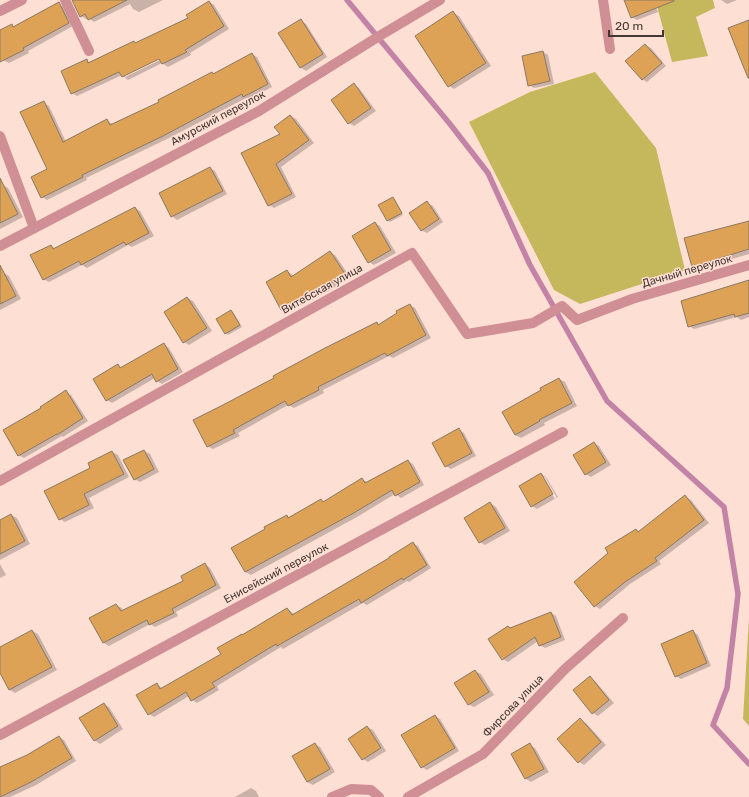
<svg xmlns="http://www.w3.org/2000/svg" width="749" height="797" font-family="Rubik,sans-serif">
<style>
.green{fill:#c4b75c}
.shadow{fill:#0003;fill-rule:evenodd}
.lines{fill:none;stroke-linecap:round;stroke-linejoin:round}
.stream{stroke:#c283a6;stroke-width:5.5}
.building{fill:#dda255;stroke:#8b7964}
.street{stroke:#d08e95;stroke-width:10}
.labels{text-anchor:middle;dominant-baseline:central;stroke-width:3;stroke-linejoin:round;paint-order:stroke}
.street-label{font-size:11px;fill:#443733;stroke:#fedfd3}
</style>
<rect width="100%" height="100%" fill="#fedfd3"/>
<g class="green">
<polygon points="657,0 713,0 715,8 696,17 708,56 672,62 657,6"/>
<polygon points="595,72 656,148 685,270 580,304 554,290 469,122 530,92"/>
<polygon points="749,618 749,726 743,719"/>
</g>
<g class="shadow">
<polygon points="73,0 163,0 139,12 133,9 130,4 94,22 88,18 86,19 81,16"/>
<polygon points="626,0 653,0 658,12 637,20 632,17"/>
<polygon points="721,0 737,0 727,4"/>
<path d="M209,2L214,5L229,29L190,53L191,55L168,67L162,63L128,80L122,75L77,96L72,93L86,60L91,63L134,42L136,44L189,18ZM164,56V58L125,77V75Z"/>
<polygon points="60,5 65,8 73,26 28,51 29,53 9,63 3,60 0,54 0,31 12,26 15,27"/>
<polygon points="453,13 459,16 491,66 454,89 449,86"/>
<polygon points="301,21 306,24 327,57 306,71 300,67"/>
<polygon points="645,45 651,48 666,66 647,82 642,79"/>
<polygon points="543,52 548,55 554,84 534,88 529,85"/>
<polygon points="252,54 257,57 272,87 249,99 246,98 169,138 86,178 87,180 47,200 42,197 48,170 44,103 49,106 66,142 107,121 113,124 161,103 212,73 214,74"/>
<polygon points="354,85 359,88 376,111 354,126 349,123"/>
<polygon points="291,116 296,119 314,143 281,167 296,197 274,208 269,205 281,134"/>
<polygon points="210,168 215,171 227,194 177,220 172,216"/>
<polygon points="3,185 8,188 23,217 0,229 0,186"/>
<polygon points="393,198 395,200 403,215 390,222 388,220"/>
<polygon points="427,203 433,206 443,222 427,233 421,230"/>
<polygon points="135,208 140,211 154,236 132,247 128,245 87,268 82,265 49,282 43,279 51,246 56,249"/>
<polygon points="749,221 749,254 698,269 693,266"/>
<polygon points="375,223 380,226 396,253 374,265 369,262"/>
<polygon points="330,252 335,255 350,277 329,291 287,312 282,309 287,271 294,276"/>
<polygon points="4,273 9,276 21,299 0,310 0,275"/>
<polygon points="749,281 749,317 741,320 737,317 694,329 689,326"/>
<polygon points="187,298 193,301 212,331 189,345 184,342"/>
<polygon points="410,305 415,308 431,338 393,358 389,356 323,390 324,393 294,408 288,405 238,433 240,436 213,449 207,446 222,407 377,323 380,325"/>
<polygon points="231,311 233,312 242,327 228,335 226,333"/>
<polygon points="164,344 169,348 183,372 162,384 157,381 155,378 112,403 107,400 95,379 118,365 122,368"/>
<polygon points="559,379 565,382 577,406 544,423 545,425 521,438 515,435 543,391"/>
<polygon points="66,392 71,395 88,421 63,437 62,436 24,458 18,455 42,409"/>
<polygon points="459,430 464,433 476,456 451,469 446,466"/>
<polygon points="594,443 599,446 611,465 591,477 586,474"/>
<polygon points="144,451 150,454 159,472 140,482 134,479 125,461"/>
<polygon points="112,452 118,455 129,477 89,498 94,508 65,522 60,519 92,468"/>
<polygon points="407,461 413,464 424,485 401,498 395,494 357,517 251,575 245,572 287,516 289,518 321,500 325,502 362,479 367,482"/>
<path d="M541,474L546,477L558,497L537,509L532,506ZM542,477H545L557,498L555,499Z"/>
<polygon points="686,497 691,500 709,523 659,561 661,564 630,584 600,609 595,606 636,530 639,532"/>
<polygon points="490,503 496,507 510,531 485,545 480,542"/>
<polygon points="11,515 17,518 30,544 0,560 0,521"/>
<polygon points="413,543 418,546 431,568 409,582 407,581 367,605 363,603 283,649 281,647 217,686 219,690 197,703 192,700 189,696 154,717 149,714 157,684 163,689 222,654 243,636 288,609 294,614 391,558"/>
<polygon points="0,564 6,575 0,578"/>
<polygon points="205,564 210,568 221,588 176,612 178,616 155,627 150,624 109,646 104,643 91,619 116,605 122,608 123,611 185,581"/>
<polygon points="551,613 556,616 565,640 545,648 540,645 538,641 508,662 503,659 508,627 511,628"/>
<polygon points="32,631 38,634 57,670 15,693 10,690 0,671 0,648"/>
<polygon points="692,631 698,635 711,666 681,679 676,676"/>
<polygon points="475,671 481,674 494,695 474,707 468,704"/>
<polygon points="590,678 595,681 614,703 598,716 593,713"/>
<polygon points="104,704 109,707 123,729 100,744 94,740"/>
<polygon points="435,716 440,719 459,751 427,770 422,767"/>
<polygon points="580,720 586,723 606,745 584,765 579,762"/>
<polygon points="367,727 373,730 386,751 368,762 363,759"/>
<polygon points="59,737 64,740 76,761 36,785 10,797 0,797 0,768 21,761"/>
<polygon points="315,744 320,747 335,772 313,785 307,782"/>
<polygon points="530,745 535,748 549,772 531,782 526,779 512,754"/>
<polygon points="251,788 256,791 259,797 235,797"/>
</g>
<g class="lines">
<polyline class="stream" points="347,0 450,124 488,173 530,265 607,401 724,507 738,594 727,688 713,725 749,764"/>
</g>
<g class="building">
<polygon points="72,0 127,0 88,20 85,14 80,17"/>
<polygon points="624,0 674,0 674,1 631,18"/>
<polygon points="209,1 224,26 185,50 187,52 162,64 159,59 122,77 119,72 71,94 61,71 87,59 88,63 134,41 135,43 188,18 186,15"/>
<polygon points="59,2 69,23 23,48 24,50 0,62 0,30 12,24 13,27"/>
<polygon points="453,11 486,63 448,87 415,36"/>
<polygon points="301,19 323,54 300,68 278,33"/>
<polygon points="749,20 749,78 748,78 728,28"/>
<polygon points="645,44 662,63 642,80 625,61"/>
<polygon points="543,51 550,81 528,86 522,56"/>
<polygon points="252,53 268,84 243,97 242,94 163,136 82,175 83,177 41,198 31,177 47,169 20,112 44,101 63,142 107,119 110,125 159,102 158,100 212,72 213,74"/>
<polygon points="354,83 371,108 348,124 331,100"/>
<polygon points="290,115 309,140 276,164 292,194 268,206 241,153 280,134 274,127"/>
<polygon points="210,167 223,191 171,217 159,193"/>
<polygon points="0,178 18,214 0,223"/>
<polygon points="393,197 402,213 387,221 378,205"/>
<polygon points="427,201 439,219 421,231 409,213"/>
<polygon points="135,207 149,233 126,245 124,242 81,265 79,261 43,280 30,255 51,245 53,249"/>
<polygon points="749,221 749,249 692,267 684,238"/>
<polygon points="375,222 391,250 368,263 352,236"/>
<polygon points="330,251 345,274 324,288 281,310 266,282 287,270 291,277"/>
<polygon points="0,265 16,296 0,304"/>
<polygon points="749,280 749,313 735,317 734,314 688,327 681,301"/>
<polygon points="187,297 207,328 183,343 164,312"/>
<polygon points="410,304 426,335 387,356 385,353 318,387 319,390 288,406 285,401 233,430 235,433 207,447 193,420 221,406 274,378 273,376 325,348 377,322 378,325 397,313 396,311"/>
<polygon points="231,310 240,325 225,334 216,319"/>
<polygon points="164,343 178,369 156,382 152,374 106,401 93,379 118,364 120,368"/>
<polygon points="559,378 572,403 539,420 540,421 515,435 502,412 541,390 540,388"/>
<polygon points="66,390 83,418 57,435 57,434 18,456 3,430 41,408 40,407"/>
<polygon points="459,428 472,453 445,467 432,443"/>
<polygon points="594,442 606,462 585,475 573,455"/>
<polygon points="144,450 154,469 134,480 123,460"/>
<polygon points="112,451 124,474 84,494 89,505 59,520 44,491 90,468 88,463"/>
<polygon points="408,460 420,482 395,496 392,490 352,514 245,572 231,548 265,529 264,527 287,515 288,518 321,499 323,502 362,478 365,483"/>
<polygon points="541,473 553,494 531,507 519,486"/>
<polygon points="685,495 704,520 655,558 657,561 625,582 594,607 574,582 608,553 605,548 636,529 638,532"/>
<polygon points="490,502 505,528 479,543 464,518"/>
<polygon points="11,514 25,541 0,554 0,520"/>
<polygon points="413,542 427,565 403,580 402,578 361,603 359,599 277,646 276,644 212,683 215,687 191,701 186,692 148,715 136,695 157,683 160,689 221,654 217,648 242,634 242,635 287,608 292,615 389,558 389,557"/>
<polygon points="205,563 216,585 172,609 174,613 149,625 147,620 103,643 89,618 116,604 121,611 183,581 181,576"/>
<polygon points="551,612 561,637 539,646 535,637 502,660 488,639 508,626 510,628"/>
<polygon points="32,630 52,667 9,690 0,673 0,647"/>
<polygon points="693,630 707,663 675,677 661,644"/>
<polygon points="475,670 489,692 468,705 454,683"/>
<polygon points="590,676 609,700 592,714 573,690"/>
<polygon points="104,703 118,726 94,741 79,718"/>
<polygon points="435,715 455,748 421,768 401,735"/>
<polygon points="580,718 601,742 578,763 557,739"/>
<polygon points="367,726 381,748 362,760 348,739"/>
<polygon points="59,736 72,758 31,782 0,797 0,767 27,755"/>
<polygon points="315,743 330,769 307,782 292,756"/>
<polygon points="530,743 544,769 525,779 511,754"/>
</g>
<g class="lines">
<g class="street">
<polyline points="65,0 89,51"/>
<polyline points="603,0 610,49"/>
<polyline points="0,11 22,0"/>
<polyline points="0,136 34,228"/>
<polyline points="0,246 259,111 381,35 440,0"/>
<polyline points="0,481 412,253 467,334 533,323 562,306 577,320 632,299 749,265"/>
<polyline points="0,735 563,432"/>
<polyline points="332,797 351,789 371,790 379,797"/>
<polyline points="408,797 483,754 565,669 623,618"/>
</g>
</g>
<g class="labels">
<g class="street-label">
<text transform="translate(218 118) rotate(-28)">Амурский переулок</text>
<text transform="translate(687 271) rotate(-16)">Дачный переулок</text>
<text transform="translate(322 289) rotate(-29)">Витебская улица</text>
<text transform="translate(276 573) rotate(-28)">Енисейский переулок</text>
<text transform="translate(513 706) rotate(-46)">Фирсова улица</text>
</g>
</g>
<path d="M609 30v6h54v-6" fill="none" stroke="#443733" stroke-width="2"/>
<text x="615" y="30" font-size="12" fill="#443733" stroke="#fedfd3" stroke-width="3" paint-order="stroke">20 m</text>
</svg>
